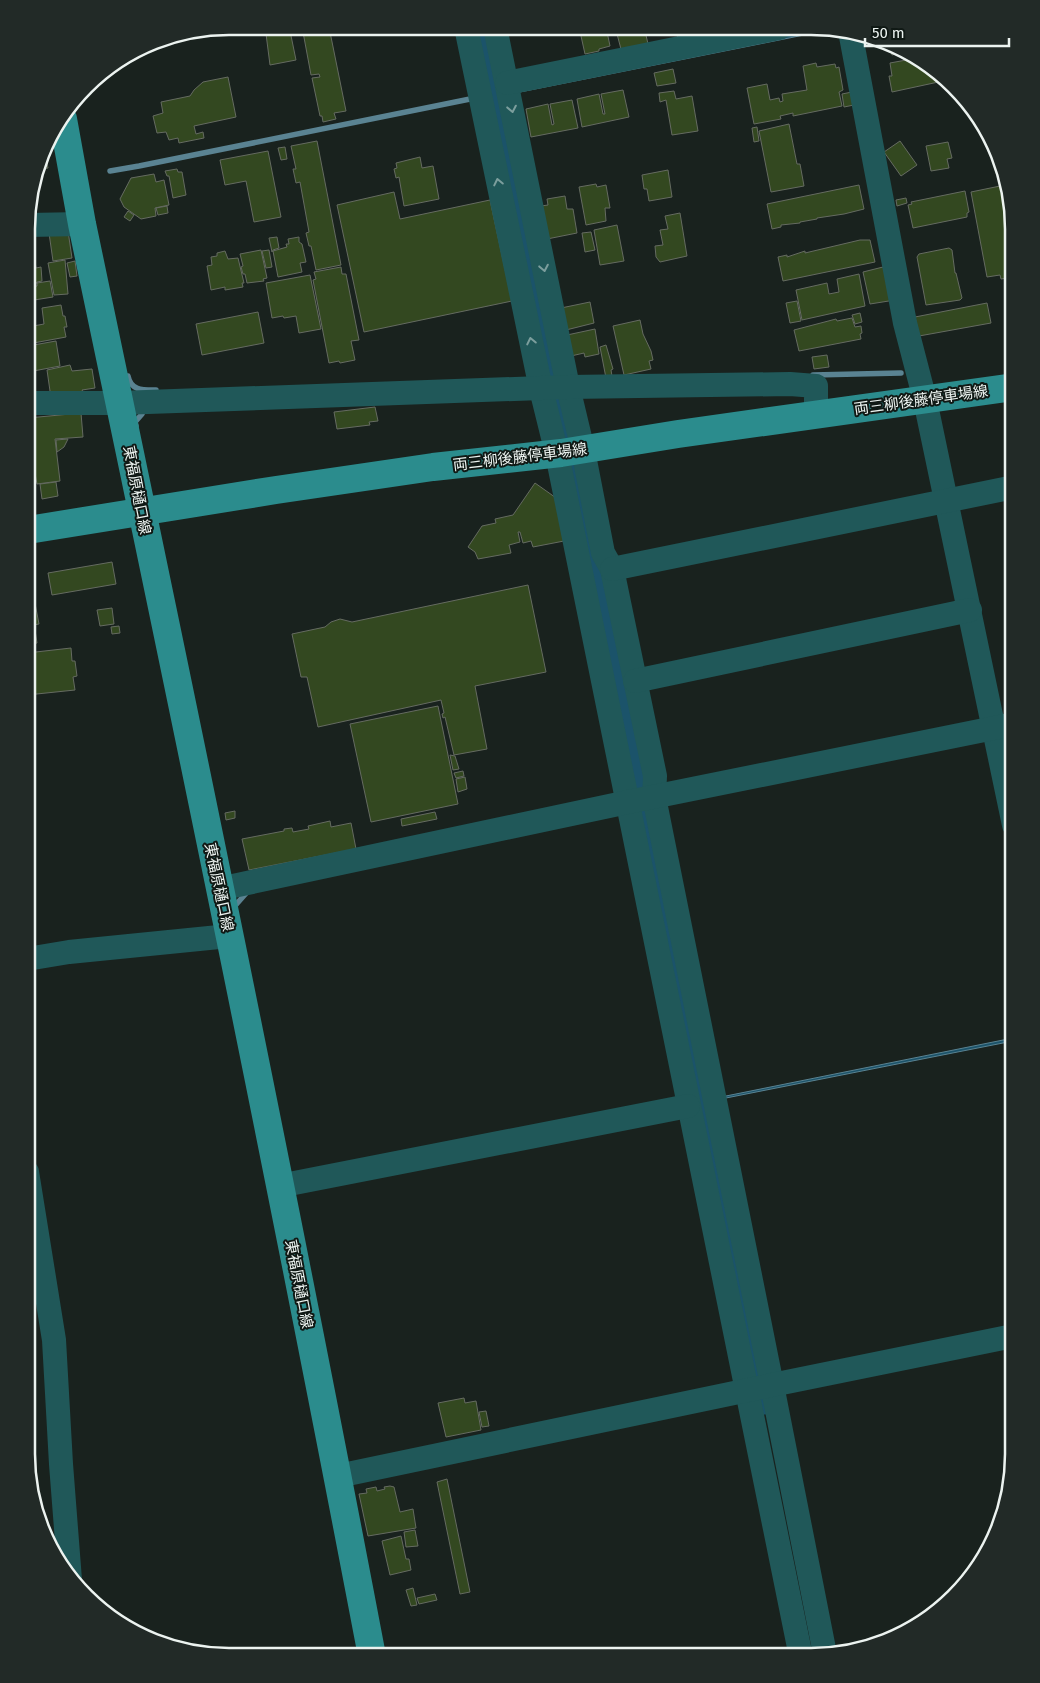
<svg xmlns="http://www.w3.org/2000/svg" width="1040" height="1683" font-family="'Fira Sans','Noto Sans JP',sans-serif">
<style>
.water{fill:#1b536a;stroke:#5a8392}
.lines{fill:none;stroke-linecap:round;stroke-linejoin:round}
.stream{stroke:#5a8392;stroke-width:5.5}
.river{stroke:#1b536a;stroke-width:35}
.building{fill:#334820;stroke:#656b61}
.minor{stroke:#205859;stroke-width:24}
.major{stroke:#2b8c8d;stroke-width:28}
.oneway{stroke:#7c9e9d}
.labels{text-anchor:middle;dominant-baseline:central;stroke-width:4;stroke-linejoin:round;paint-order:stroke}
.street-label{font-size:15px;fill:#ecf3f0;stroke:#101915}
.rim{fill:none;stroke:#ecf3f0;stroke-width:2.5}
</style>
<rect width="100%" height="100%" fill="#19221e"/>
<g class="water">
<polygon points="821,28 839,28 520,92 520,89"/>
<polygon points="1013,1038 1013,1041 721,1099 721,1097"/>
</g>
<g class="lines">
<g class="stream">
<polyline points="484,96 495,94"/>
<polyline points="110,171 139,166 475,98"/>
<polyline points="813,375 901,373"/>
<path d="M128,376C131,391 143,390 156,390"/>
<polyline points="136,426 135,422 142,414"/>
<polyline points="233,908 248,891"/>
</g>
<polyline class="river" points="482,27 552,379 643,808 763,1397"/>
</g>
<g class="building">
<polygon points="265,26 289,26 296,60 270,65"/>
<polygon points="302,26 329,27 346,111 334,113 336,119 323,122 322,116 320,116 312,78 320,77 319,74 311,75 303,32 311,31 311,27 302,29"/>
<polygon points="514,27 535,27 536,29 515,33"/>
<polygon points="579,27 606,27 610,46 599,49 599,51 585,54"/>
<polygon points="617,27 644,27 649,48 622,53 616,30"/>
<polygon points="677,28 719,28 720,35 678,40"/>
<polygon points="886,41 903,50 903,52 892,55 890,49 887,49"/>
<polygon points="917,58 935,68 944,77 943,81 892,92 889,76 892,76 890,63"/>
<polygon points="816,63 817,67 835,64 836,68 839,67 843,90 839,92 842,106 793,116 793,113 780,116 781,119 754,124 747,88 767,84 770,100 779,98 780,102 783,101 782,94 807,90 803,66"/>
<polygon points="673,69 676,83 657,86 654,73"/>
<polygon points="228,77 236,117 194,126 196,134 203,132 204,138 179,143 178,138 169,140 166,132 157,133 153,116 163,113 161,102 190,96 194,90 203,82"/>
<polygon points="623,90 629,117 582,127 577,99 599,94 603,114 605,114 601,94"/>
<polygon points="674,91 676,99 692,96 698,131 672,135 666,100 660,102 659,93"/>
<polygon points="852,92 854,105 844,107 842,94"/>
<polygon points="572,100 578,128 531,137 526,109 548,104 552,125 554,124 550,104"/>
<polygon points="789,124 797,164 800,164 804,186 771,192 759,131"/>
<polygon points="757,127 759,141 754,142 752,128"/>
<polygon points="317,141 341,265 316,270 311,246 309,246 306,233 309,232 300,182 296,183 293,169 296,169 291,146"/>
<polygon points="900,141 917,165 901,176 884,152"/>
<polygon points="948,142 952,158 947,159 949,168 931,171 926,146"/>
<polygon points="285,147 287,159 281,160 278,148"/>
<polygon points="44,150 48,168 38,170"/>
<polygon points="268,151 281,217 254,222 246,181 225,185 220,160"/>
<polygon points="420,157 422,168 433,166 439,199 404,206 399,177 396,178 394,169 397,168 396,163"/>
<polygon points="177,169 178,172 182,172 186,195 173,198 169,176 167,176 165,171"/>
<polygon points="668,170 672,197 649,201 647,189 644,189 642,175"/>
<polygon points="154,174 156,182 164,180 169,205 155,208 156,216 141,219 124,207 120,199 131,178"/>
<polygon points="596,184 597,187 606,185 610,208 605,208 606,221 586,225 579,187"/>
<polygon points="859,185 864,209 844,214 817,218 817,219 800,222 800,223 781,225 781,227 772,229 767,204"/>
<polygon points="1005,185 1014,229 1014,277 1001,279 1000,275 987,277 971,192"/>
<polygon points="965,191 969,212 967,213 967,217 913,228 908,205 912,204 911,202"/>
<polygon points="394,192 400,219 490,200 512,301 364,332 337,205"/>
<polygon points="565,196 567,209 573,209 577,233 547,239 541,206 548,205 547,199"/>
<polygon points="906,198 907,203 897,206 896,200"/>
<polygon points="167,206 168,213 158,215 156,208"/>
<polygon points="128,211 134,215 130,221 124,217"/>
<polygon points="680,213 687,256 660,262 656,257 655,246 663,245 660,230 668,229 665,216"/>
<polygon points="617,225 624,261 600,265 594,230"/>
<polygon points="68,231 72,258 53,261 49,233"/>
<polygon points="591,232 595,250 585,252 582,233"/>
<polygon points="277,237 279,248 273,250 272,252 269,238"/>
<polygon points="299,237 299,242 302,244 306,262 300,263 302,272 278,277 273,251 287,247 286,244 289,244 288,239"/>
<polygon points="860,240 870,240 875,262 783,281 778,257 787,255 787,257 805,251 805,253"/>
<polygon points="949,248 952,250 955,273 956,273 962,298 960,300 926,305 917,257 919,254"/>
<polygon points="261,250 267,278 263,279 264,281 247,283 245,274 243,274 241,267 243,266 240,254"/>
<polygon points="269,250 272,267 266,268 262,251"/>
<polygon points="225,251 228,259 238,258 244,283 242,283 243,287 225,290 225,287 211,290 207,266 212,265 211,257 217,256 217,253"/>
<polygon points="34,255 36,268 41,267 42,281 37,282 37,283 33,283 33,286 28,287 28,256"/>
<polygon points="65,260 68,294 54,295 48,263"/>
<polygon points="75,261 77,276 70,277 67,263"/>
<polygon points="341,267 342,274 346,274 359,340 351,341 355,360 340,363 339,361 329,363 313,280 316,279 314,272"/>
<polygon points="883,267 895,300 870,304 863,272"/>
<polygon points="859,274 865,306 802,320 796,290 827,283 829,294 839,292 837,279"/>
<polygon points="310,275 321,329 299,333 296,316 284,318 283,316 272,318 266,283"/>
<polygon points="50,281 53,297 28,301 28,288 37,286 37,283"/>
<polygon points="797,301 801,321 790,323 786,303"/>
<polygon points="590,302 594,323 566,330 561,308"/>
<polygon points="987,303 991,323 919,336 915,317"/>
<polygon points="61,305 63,316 65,316 67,327 64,327 66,337 28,344 28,327 44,324 42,308"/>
<polygon points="258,312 264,343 202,355 196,324"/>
<polygon points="860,313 862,322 855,324 852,315"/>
<polygon points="852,318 855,327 861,326 862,333 860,334 861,339 799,351 794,330 836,319 837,321"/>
<polygon points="640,320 643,334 651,351 653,360 649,361 651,369 624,375 613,326"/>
<polygon points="595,329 599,354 585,357 584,353 571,356 567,335"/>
<polygon points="56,341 60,366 28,372 28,346"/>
<polygon points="606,345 613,369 611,370 612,376 606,378 600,347"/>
<polygon points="827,355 829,367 814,369 812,357"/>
<polygon points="70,365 72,371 92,369 95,388 82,390 83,392 52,394 50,391 47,370"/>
<polygon points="375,407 378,421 369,422 370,425 337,429 334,412"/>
<polygon points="81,413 83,437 55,439 60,481 37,484 34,468 30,468 28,444 28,418"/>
<polygon points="68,439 64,447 57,452 56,440"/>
<polygon points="56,482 58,496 42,499 40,484"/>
<polygon points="535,483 559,500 564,541 533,547 531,541 523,543 520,532 518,532 520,542 509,545 511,553 478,559 475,552 468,547 482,526 496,523 495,519 513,515"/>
<polygon points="27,562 39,624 27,626"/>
<polygon points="112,562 116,584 52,595 48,573"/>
<polygon points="528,585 546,672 475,686 487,749 454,755 445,717 443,718 442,714 444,713 441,700 318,727 307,677 301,677 292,634 325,627 331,622 340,619 352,622"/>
<polygon points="112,608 114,624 100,626 97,610"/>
<polygon points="119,626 120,633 112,634 111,627"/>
<polygon points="35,630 37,643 27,645 27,631"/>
<polygon points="71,648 72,661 75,661 77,676 73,677 75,690 27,695 27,653"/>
<polygon points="438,706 458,804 371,822 350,724"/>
<polygon points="450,755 455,756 459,769 453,770"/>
<polygon points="463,771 464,776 456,778 454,773"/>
<polygon points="465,777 467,789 458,792 456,779"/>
<polygon points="235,811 235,818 226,820 225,813"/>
<polygon points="435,812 437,819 402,826 401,819"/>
<polygon points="330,821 331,827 351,823 356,849 249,870 242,839 284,831 284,829 292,828 293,832 309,829 308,826"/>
<polygon points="464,1398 465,1403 476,1401 481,1430 446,1437 438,1403"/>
<polygon points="486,1411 489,1426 482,1427 479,1412"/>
<polygon points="447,1479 470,1592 460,1594 437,1482"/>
<polygon points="390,1486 394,1487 400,1512 413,1509 416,1528 368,1536 359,1494 367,1493 366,1489 376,1487 377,1491 385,1489 384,1487"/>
<polygon points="415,1530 418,1546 406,1547 404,1532"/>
<polygon points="401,1536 406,1559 409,1559 411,1570 390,1575 382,1541"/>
<polygon points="413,1588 417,1605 411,1606 406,1590"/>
<polygon points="435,1594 437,1600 419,1604 417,1598"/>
</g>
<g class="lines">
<g class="minor">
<polyline points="466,27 541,389 557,454 801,1657"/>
<polyline points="495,27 568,387 583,450 603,553 612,569 655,776 654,797 772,1385 825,1654"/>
<polyline points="850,31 905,323 925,400 1014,825"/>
<polyline points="507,83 779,28"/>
<polyline points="28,225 82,224"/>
<polyline points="28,403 119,403 568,387 790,384 816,386 816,415"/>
<polyline points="612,569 1014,487"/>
<polyline points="635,681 970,610"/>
<polyline points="219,889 628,802 1014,724"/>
<polyline points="27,959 69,952 229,936"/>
<polyline points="27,1172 54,1340 61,1464 70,1580"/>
<polyline points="279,1186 688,1106"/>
<polyline points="338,1476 772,1385 1013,1336"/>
</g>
<g class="major">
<path d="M63,119L82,224C182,700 281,1178 372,1656"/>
<polyline points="28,530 276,490 433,467 561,453 678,434 1014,387"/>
</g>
</g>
<defs><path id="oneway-chevron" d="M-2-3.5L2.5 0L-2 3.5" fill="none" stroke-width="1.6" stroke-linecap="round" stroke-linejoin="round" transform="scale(1.25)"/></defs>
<g class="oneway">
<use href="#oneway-chevron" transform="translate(512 109) rotate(79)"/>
<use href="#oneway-chevron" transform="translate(498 182) rotate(-102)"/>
<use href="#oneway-chevron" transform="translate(544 268) rotate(79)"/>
<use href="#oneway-chevron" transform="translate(531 341) rotate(-102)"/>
</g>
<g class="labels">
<g class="street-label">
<text transform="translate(921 400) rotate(-8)">両三柳後藤停車場線</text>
<text transform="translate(520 457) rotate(-7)">両三柳後藤停車場線</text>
<text transform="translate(137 490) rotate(79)">東福原樋口線</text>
<text transform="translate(219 887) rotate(78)">東福原樋口線</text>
<text transform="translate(299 1284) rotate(79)">東福原樋口線</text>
</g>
</g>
<path d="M0 0H1040V1683H0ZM229 35H811A194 194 0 0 1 1005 229V1454A194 194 0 0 1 811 1648H229A194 194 0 0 1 35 1454V229A194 194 0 0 1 229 35Z" fill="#222a27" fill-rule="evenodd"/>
<path class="rim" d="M229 35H811A194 194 0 0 1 1005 229V1454A194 194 0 0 1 811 1648H229A194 194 0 0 1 35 1454V229A194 194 0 0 1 229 35Z"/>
<path d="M865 38v8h144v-8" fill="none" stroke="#ecf3f0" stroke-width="2.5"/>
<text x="872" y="38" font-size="15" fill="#ecf3f0" stroke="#101915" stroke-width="4" paint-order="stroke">50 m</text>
</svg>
